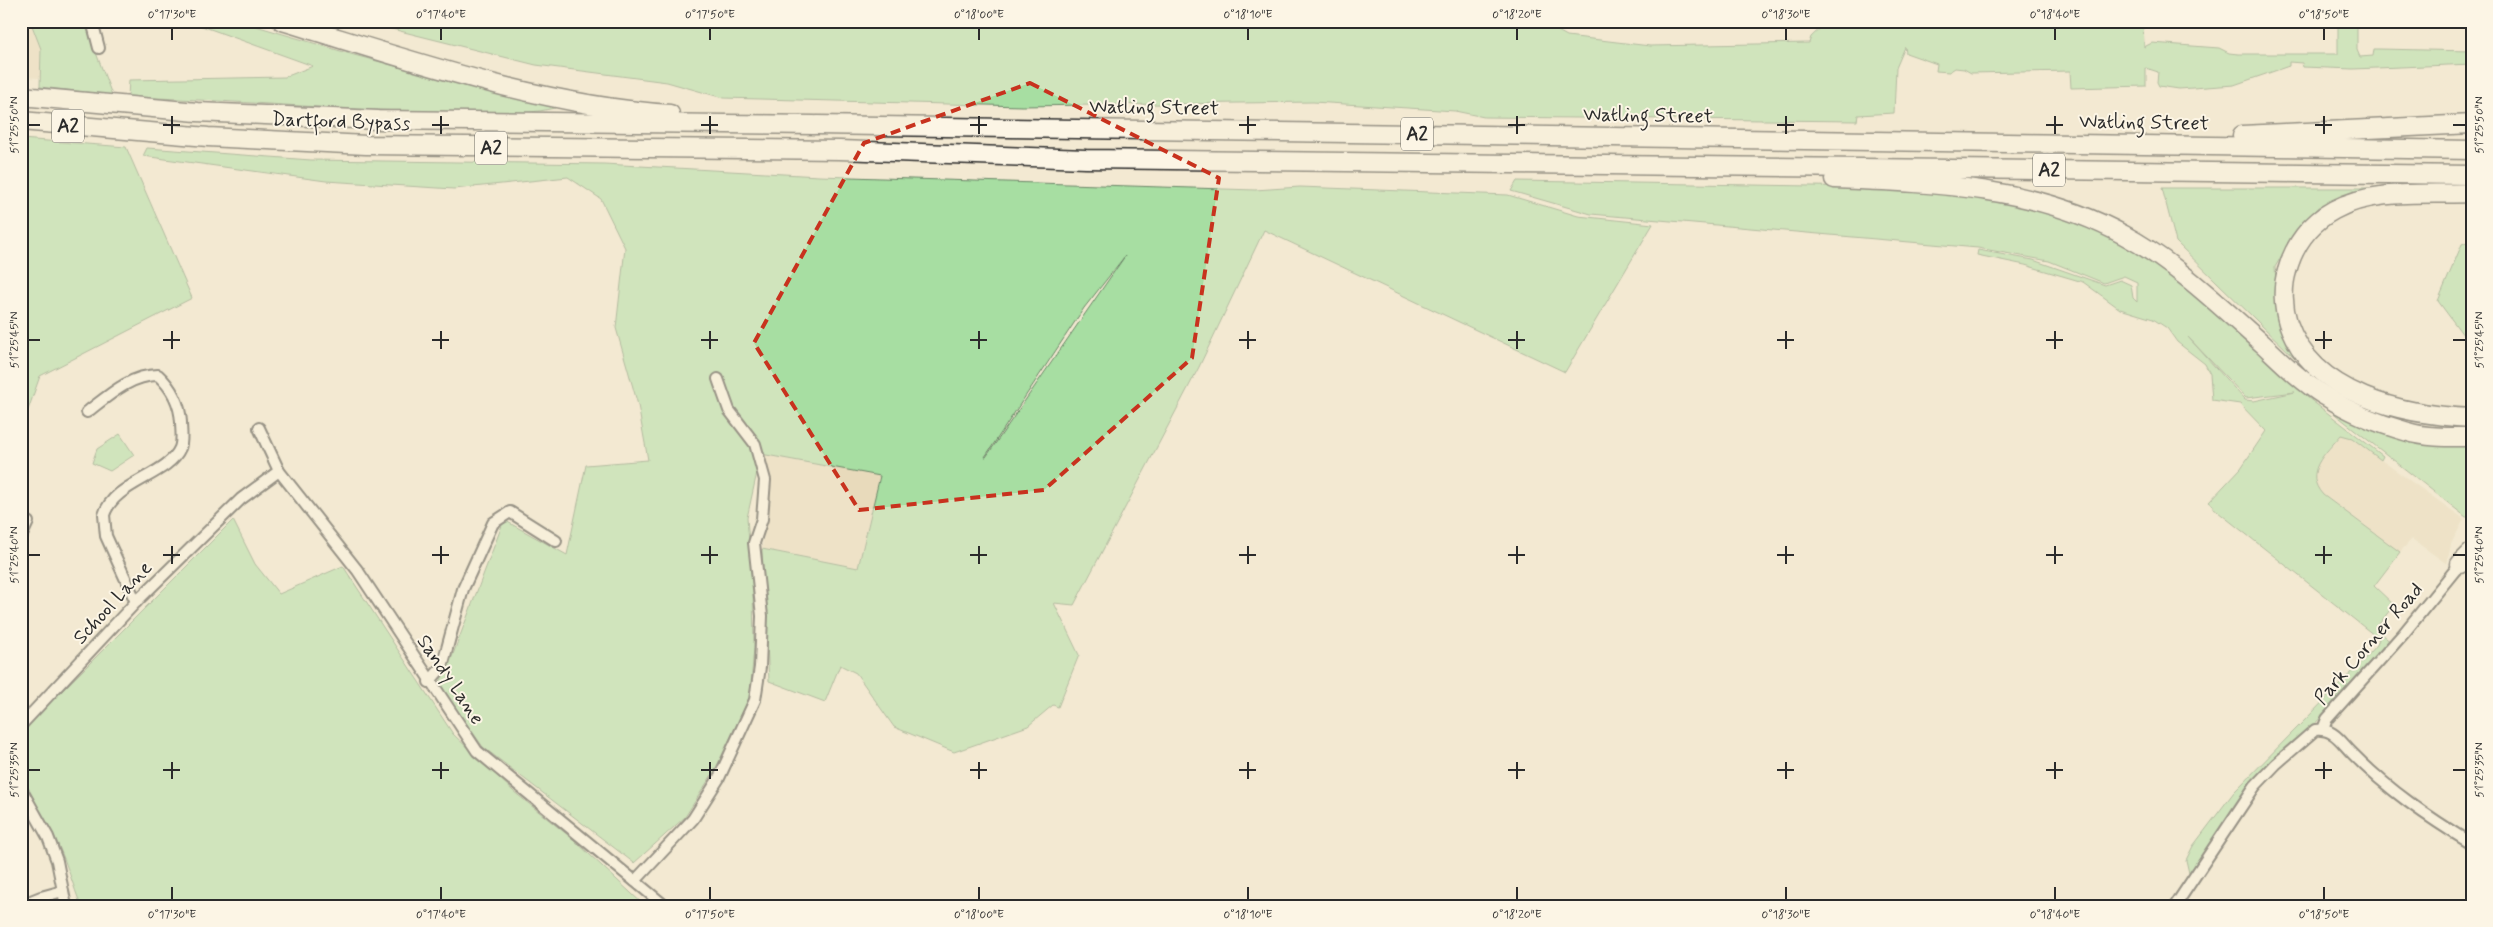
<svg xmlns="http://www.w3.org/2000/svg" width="2493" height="927" font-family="Mynerve,sans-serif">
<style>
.built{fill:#e8dabb}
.green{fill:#a7dea2;stroke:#698466;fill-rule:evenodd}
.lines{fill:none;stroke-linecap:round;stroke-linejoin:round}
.minor-casing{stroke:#2b2b2b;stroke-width:14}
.trunk-casing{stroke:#2b2b2b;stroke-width:21}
.minor{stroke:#fcf5e5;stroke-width:10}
.trunk{stroke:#fcf5e5;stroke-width:18}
.marked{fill:none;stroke:#c8321e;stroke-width:4;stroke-dasharray:10 6;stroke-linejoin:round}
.ticks{fill:none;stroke:#2b2b2b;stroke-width:2}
.labels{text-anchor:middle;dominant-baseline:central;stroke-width:4;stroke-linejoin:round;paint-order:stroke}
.shield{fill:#fcf5e5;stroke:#6a6863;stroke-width:1}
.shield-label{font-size:19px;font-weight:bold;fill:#2b2b2b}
.street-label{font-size:20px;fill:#2b2b2b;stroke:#fcf5e5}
.neatline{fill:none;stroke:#2b2b2b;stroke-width:2}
.ticks-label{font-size:12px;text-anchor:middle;fill:#2b2b2b}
</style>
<rect width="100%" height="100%" fill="#f3e9d2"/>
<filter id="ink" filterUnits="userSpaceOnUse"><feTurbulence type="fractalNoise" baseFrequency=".02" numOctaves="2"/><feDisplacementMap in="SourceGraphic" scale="10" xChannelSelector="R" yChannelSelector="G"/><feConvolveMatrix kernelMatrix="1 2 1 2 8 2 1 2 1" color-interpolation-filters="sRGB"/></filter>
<g filter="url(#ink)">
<g class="built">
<polygon points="21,21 33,21 31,23 41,49 40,78 21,77"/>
<polygon points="2345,430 2381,460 2464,519 2451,544 2447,564 2412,539 2400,552 2319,492 2314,479 2315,466"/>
<polygon points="762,454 880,475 858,568 762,549 770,487"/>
</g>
<g class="green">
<polygon points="33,21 84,21 112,95 40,87 41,49 31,23"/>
<path d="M188,21H239L354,55L555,108C518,117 477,112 439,112C335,110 232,100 128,97L129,80L285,77L313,66Z"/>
<polygon points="360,21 1540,21 1567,36 1650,46 1809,43 1811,37 1828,21 2143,21 2144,47 2152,43 2219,48 2229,53 2238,54 2338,54 2338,21 2357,21 2357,50 2360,57 2373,56 2374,49 2379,49 2472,51 2472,64 2353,69 2303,67 2302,63 2289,62 2289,66 2234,85 2179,89 2159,86 2157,82 2158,72 2146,68 2146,86 2071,88 2070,71 1971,73 1964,69 1955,68 1949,72 1936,71 1937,64 1906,53 1905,47 1896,68 1894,113 1858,115 1857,121 1484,117 1455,111 1313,102 1022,106 723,98 667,82 536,65"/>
<polygon points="21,139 126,147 192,298 40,376 28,410 21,417"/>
<path d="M147,148L311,160L604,164L819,176L1255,190L1300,187L1508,195L1578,216L1653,224L1565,372L1264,230L1199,367L1074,605L1054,603L1079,655L1058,707L1053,705L1028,726L954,752L894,727L856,673L840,665L825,702L769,681L762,549L858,568L880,476L761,454L747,518L753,590L754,647L750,696L715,770L685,817L634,863L483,747L439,684L452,657L504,520L567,555L586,465L648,460L638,405L616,328L625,248L601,199L568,177L454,189L326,181L143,156ZM1125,256L986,457H985L1084,308Z"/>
<path d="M1517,181L1928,188L2050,208L2147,253L2302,390L2307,397L2383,456L2381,460L2352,438L2341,435C2326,453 2302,472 2323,495L2400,552L2374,586L2394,605L2375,629L2392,643L2327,712L2284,752L2191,874L2189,873L2186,860L2193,846L2234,792L2363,661L2377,645L2379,639L2213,508V505L2209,502L2241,468L2266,431L2240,404L2212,400L2210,374L2205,364L2177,342L2167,328L2153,319L2120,309L2083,282L2025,265L1977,255L1978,250L2033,260L2105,285L2120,280L2131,285L2133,298L2137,302V282L2124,276L2104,283L2049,261L1978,248L1591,214L1511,191ZM2188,337L2246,398L2295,392L2254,401L2245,400Z"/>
<polygon points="2162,188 2368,188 2318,207 2298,228 2275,267 2279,326 2297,360 2176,242"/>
<polygon points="2472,240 2472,347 2438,301 2462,244"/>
<polygon points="2303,389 2472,445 2472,517 2466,517"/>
<polygon points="120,434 134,455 110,471 92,463 97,449"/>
<path d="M233,520L255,564L279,594L343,566L453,734L513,791L574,840L645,906H81C73,885 67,864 58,844C39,802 7,775 27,726Z"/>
</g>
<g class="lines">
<g class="minor-casing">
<g id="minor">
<polyline points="92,21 99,48"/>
<path d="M87,412C108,396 130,375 158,375C171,387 180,404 181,422C181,431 183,440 180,448C168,476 114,482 104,515L106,536L136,602"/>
<polyline points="259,428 279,471 358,571 477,751 665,906"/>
<polyline points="21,537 28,522"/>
<polyline points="429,682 442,667 463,589 493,523 510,512 556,541"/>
<polyline points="21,725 136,602 241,499 279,471"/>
<polyline points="2323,729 2327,719 2404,633 2460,564"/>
<polyline points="21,789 48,837 57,861 66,906"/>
<polyline points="635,881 693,819 719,778 755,700 760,667 762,616 754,543 762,519 765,480 755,444 729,410 718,379"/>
<polyline points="21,905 41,897 63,891"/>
<path d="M2175,906L2255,786L2276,764L2315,730C2334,728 2340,741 2352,753C2388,790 2428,817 2472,844"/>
</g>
</g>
<g class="trunk-casing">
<g id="trunk">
<path d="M282,21C408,59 537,105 670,114"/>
<polyline points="21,96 197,112 378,120 814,125"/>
<polyline points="21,121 208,137 366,145 840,150 1086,159 2472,175"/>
<polyline points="817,125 2472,150"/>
<polyline points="2242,135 2472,124"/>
<path d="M1834,179C1933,183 2035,186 2124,235C2176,263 2220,306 2264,345C2283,363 2302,382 2325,396C2350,412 2379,424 2408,432C2428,438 2451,437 2472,437"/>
<path d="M2472,193C2428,195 2374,188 2334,210C2310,223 2294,245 2287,271C2282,287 2283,307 2288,323C2313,396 2404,415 2472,418"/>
<polyline points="2460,564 2472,552"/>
</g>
</g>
<use href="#minor" class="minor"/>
<use href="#trunk" class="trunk"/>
</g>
</g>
<path d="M0 0H2493V927H0ZM1030,83L1219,178L1192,358L1044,490L859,510L754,343L864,143Z" fill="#f3e9d2" fill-opacity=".55" fill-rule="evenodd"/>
<path class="marked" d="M1030,83L1219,178L1192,358L1044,490L859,510L754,343L864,143Z"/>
<path class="ticks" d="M172,28V40M441,28V40M710,28V40M979,28V40M1248,28V40M1517,28V40M1786,28V40M2055,28V40M2324,28V40M172,116V134M441,116V134M710,116V134M979,116V134M1248,116V134M1517,116V134M1786,116V134M2055,116V134M2324,116V134M28,125H40M163,125H180M432,125H449M701,125H718M970,125H987M1239,125H1256M1508,125H1525M1777,125H1794M2046,125H2063M2315,125H2332M2453,125H2466M172,331V349M441,331V349M710,331V349M979,331V349M1248,331V349M1517,331V349M1786,331V349M2055,331V349M2324,331V349M28,340H40M163,340H180M432,340H449M701,340H718M970,340H987M1239,340H1256M1508,340H1525M1777,340H1794M2046,340H2063M2315,340H2332M2453,340H2466M172,546V564M441,546V564M710,546V564M979,546V564M1248,546V564M1517,546V564M1786,546V564M2055,546V564M2324,546V564M28,555H40M163,555H180M432,555H449M701,555H718M970,555H987M1239,555H1256M1508,555H1525M1777,555H1794M2046,555H2063M2315,555H2332M2453,555H2466M172,762V779M441,762V779M710,762V779M979,762V779M1248,762V779M1517,762V779M1786,762V779M2055,762V779M2324,762V779M28,770H40M163,770H180M432,770H449M701,770H718M970,770H987M1239,770H1256M1508,770H1525M1777,770H1794M2046,770H2063M2315,770H2332M2453,770H2466M172,887V900M441,887V900M710,887V900M979,887V900M1248,887V900M1517,887V900M1786,887V900M2055,887V900M2324,887V900"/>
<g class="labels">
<g class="shield">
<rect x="52" y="109.5" width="32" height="33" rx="4"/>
<rect x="1401" y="117.5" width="32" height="33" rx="4"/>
<rect x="475" y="131.5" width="32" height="33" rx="4"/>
<rect x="2033" y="153.5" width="32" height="33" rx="4"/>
</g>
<g class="shield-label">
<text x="68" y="126">A2</text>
<text x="1417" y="134">A2</text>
<text x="491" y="148">A2</text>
<text x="2049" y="170">A2</text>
</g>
<g class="street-label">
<text transform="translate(1154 108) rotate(1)">Watling Street</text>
<text transform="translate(1648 116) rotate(1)">Watling Street</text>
<text transform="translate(341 122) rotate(2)">Dartford Bypass</text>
<text transform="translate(2144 123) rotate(1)">Watling Street</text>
<text transform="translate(113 603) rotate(-47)">School Lane</text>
<text transform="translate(2369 644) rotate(-49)">Park Corner Road</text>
<text transform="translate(450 680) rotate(56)">Sandy Lane</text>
</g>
</g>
<rect width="2493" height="927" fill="none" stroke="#fcf5e5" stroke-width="55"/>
<rect x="28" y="28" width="2438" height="872" class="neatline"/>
<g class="ticks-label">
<text x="172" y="18">0°17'30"E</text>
<text x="441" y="18">0°17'40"E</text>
<text x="710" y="18">0°17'50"E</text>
<text x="979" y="18">0°18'00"E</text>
<text x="1248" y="18">0°18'10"E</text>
<text x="1517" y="18">0°18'20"E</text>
<text x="1786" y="18">0°18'30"E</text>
<text x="2055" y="18">0°18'40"E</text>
<text x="2324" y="18">0°18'50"E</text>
<text transform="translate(14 125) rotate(-90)" y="4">51°25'50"N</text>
<text transform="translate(2479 125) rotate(-90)" y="4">51°25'50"N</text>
<text transform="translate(14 340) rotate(-90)" y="4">51°25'45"N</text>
<text transform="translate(2479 340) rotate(-90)" y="4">51°25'45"N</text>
<text transform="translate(14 555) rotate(-90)" y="4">51°25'40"N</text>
<text transform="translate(2479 555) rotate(-90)" y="4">51°25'40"N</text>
<text transform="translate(14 770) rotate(-90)" y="4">51°25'35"N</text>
<text transform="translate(2479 770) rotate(-90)" y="4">51°25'35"N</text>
<text x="172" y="918">0°17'30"E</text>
<text x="441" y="918">0°17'40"E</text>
<text x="710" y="918">0°17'50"E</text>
<text x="979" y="918">0°18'00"E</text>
<text x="1248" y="918">0°18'10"E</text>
<text x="1517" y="918">0°18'20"E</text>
<text x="1786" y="918">0°18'30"E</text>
<text x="2055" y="918">0°18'40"E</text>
<text x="2324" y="918">0°18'50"E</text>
</g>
</svg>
